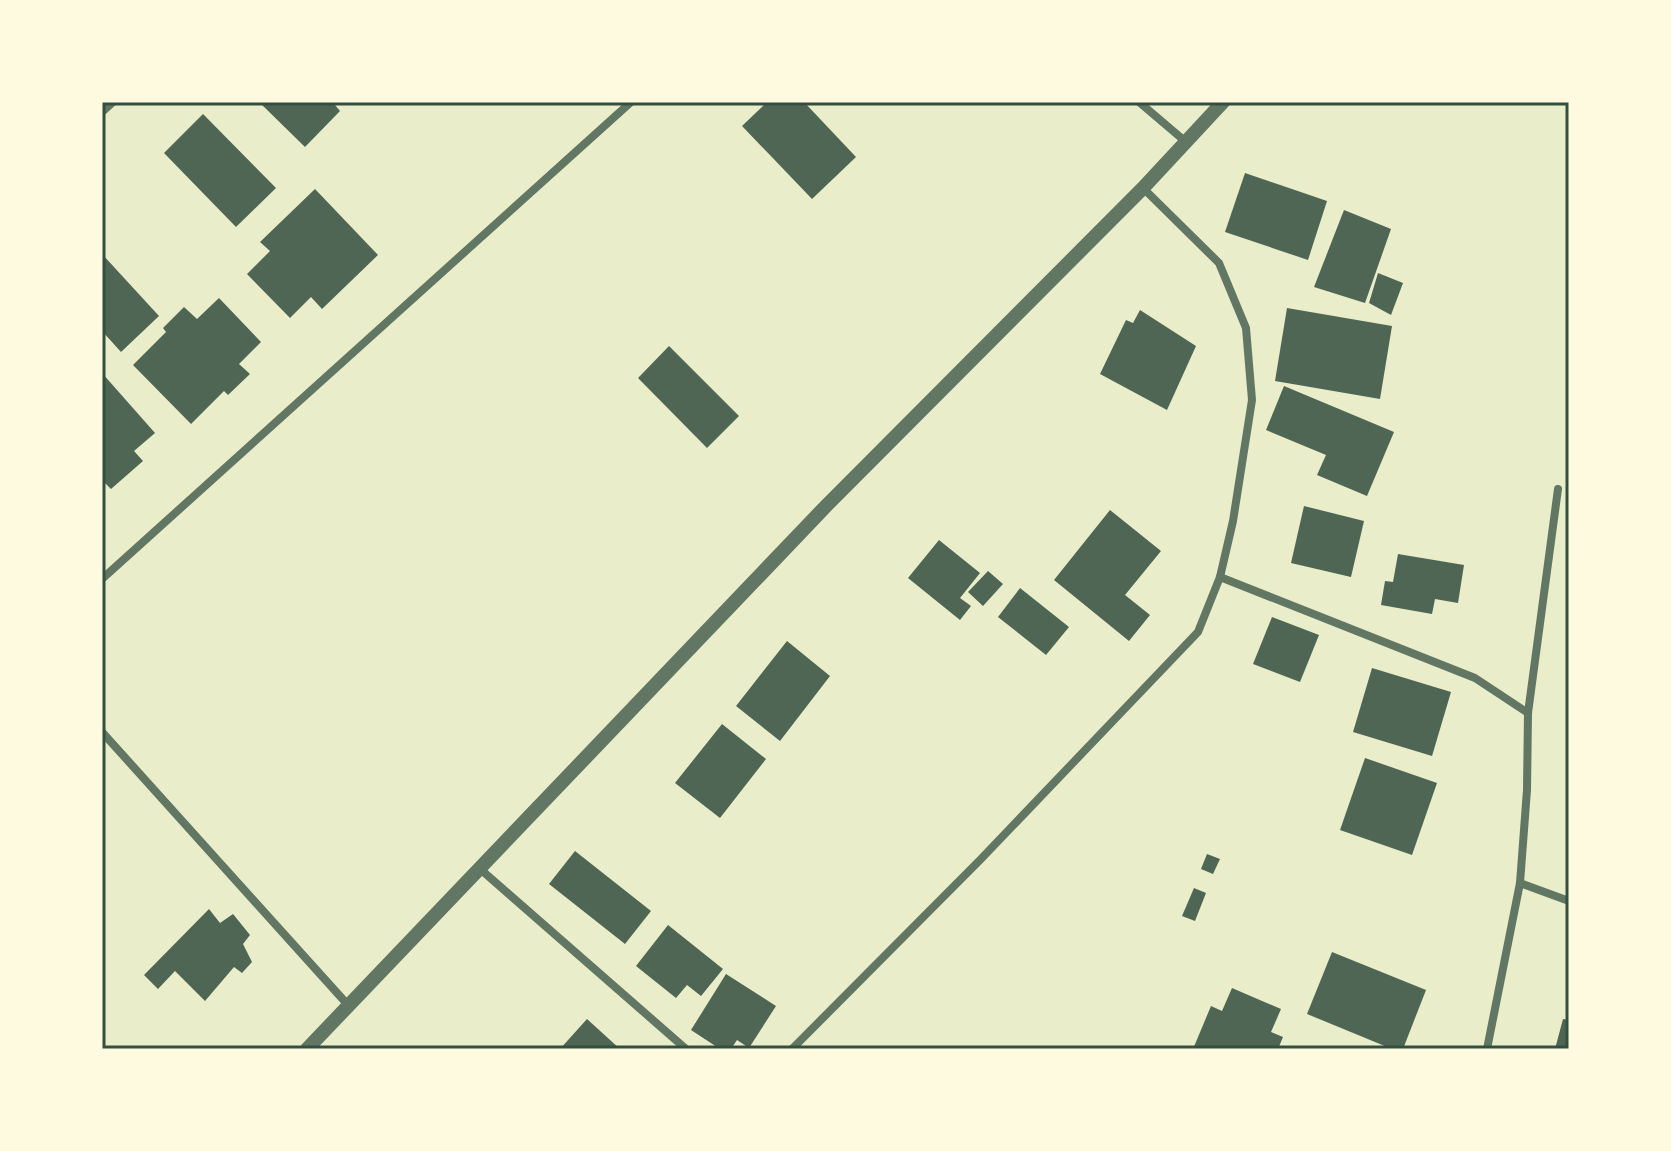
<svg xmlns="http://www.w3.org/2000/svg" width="1671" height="1151" font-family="Quicksand,sans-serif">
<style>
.building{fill:#4f6655}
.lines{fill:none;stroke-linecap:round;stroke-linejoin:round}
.minor{stroke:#617663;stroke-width:8}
.tertiary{stroke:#617663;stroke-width:14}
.neatline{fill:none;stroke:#344e41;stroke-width:3}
</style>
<rect width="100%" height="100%" fill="#e9edc9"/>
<g class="building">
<polygon points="259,102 338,102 335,105 340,111 305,147"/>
<polygon points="767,102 804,102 856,157 812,199 742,126"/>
<polygon points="203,114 276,188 236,227 164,153"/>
<polygon points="1245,173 1327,201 1308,260 1225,232"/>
<polygon points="315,189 378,255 322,309 311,297 290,318 247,274 270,251 260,242"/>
<polygon points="1344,210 1391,229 1365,303 1314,287"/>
<polygon points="102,254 159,316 121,352 102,331"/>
<polygon points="1378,273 1403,283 1391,315 1369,303"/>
<polygon points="219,298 261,342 239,364 250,374 228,395 224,391 191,424 133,365 166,332 163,328 184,307 197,319"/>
<polygon points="1287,308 1392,326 1380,399 1275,381"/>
<polygon points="1140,310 1196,346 1167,410 1100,374 1126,320 1133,323"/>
<polygon points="669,346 739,416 707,448 638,378"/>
<polygon points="102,373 155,433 134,451 143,461 111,489 102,480"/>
<polygon points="1284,386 1394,432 1367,496 1317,475 1326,455 1266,430"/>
<polygon points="1304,506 1364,521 1351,577 1291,563"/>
<polygon points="1110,510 1161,551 1125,595 1150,615 1129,641 1054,580"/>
<polygon points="939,540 980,573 960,598 971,606 960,620 908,578"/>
<polygon points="1398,554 1464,565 1458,603 1435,599 1432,614 1381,605 1385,581 1393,582"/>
<polygon points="988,571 1003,584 983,606 968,592"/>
<polygon points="1020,588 1069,627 1046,655 998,617"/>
<polygon points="1272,617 1319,635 1300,682 1253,664"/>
<polygon points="787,641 830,676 780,741 736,706"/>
<polygon points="1372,668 1451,692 1432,756 1353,732"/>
<polygon points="722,724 766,759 720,818 675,783"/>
<polygon points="1365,758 1437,783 1412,855 1340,830"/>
<polygon points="575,851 651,911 625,944 549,884"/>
<polygon points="1207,854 1220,859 1213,874 1201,869"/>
<polygon points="1194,888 1206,893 1195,921 1182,916"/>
<polygon points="209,909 220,923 233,914 250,935 243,944 252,962 242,973 234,967 205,1001 175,971 158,989 144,975"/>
<polygon points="668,925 723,969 701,996 687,985 676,998 636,966"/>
<polygon points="1332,952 1426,990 1403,1049 1392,1049 1307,1014"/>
<polygon points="726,974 776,1006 749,1048 737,1040 731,1049 720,1049 691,1030"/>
<polygon points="1232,988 1281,1009 1271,1032 1283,1037 1278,1049 1193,1049 1211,1006 1222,1011"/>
<polygon points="587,1019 620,1049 560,1049"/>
<polygon points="1563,1019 1569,1020 1569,1049 1555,1049"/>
</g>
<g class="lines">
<g class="minor">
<polyline points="1139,102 1186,142"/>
<polyline points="102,112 113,102"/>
<polyline points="1220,577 1475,678 1528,713"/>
<polyline points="102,579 631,102"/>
<polyline points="102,732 348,1005"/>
<polyline points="479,868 686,1049"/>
<polyline points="1520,883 1569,901"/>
<polyline points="792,1049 980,860 1198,632 1220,577 1233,521 1252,400 1246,328 1219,263 1143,188"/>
<polyline points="1487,1049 1520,883 1527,790 1528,713 1558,489"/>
</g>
<polyline class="tertiary" points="307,1049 827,505 1143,188 1223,102"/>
</g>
<rect width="1671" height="1151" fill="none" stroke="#fefae0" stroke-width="208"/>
<rect x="104" y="104" width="1463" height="943" class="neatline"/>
</svg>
